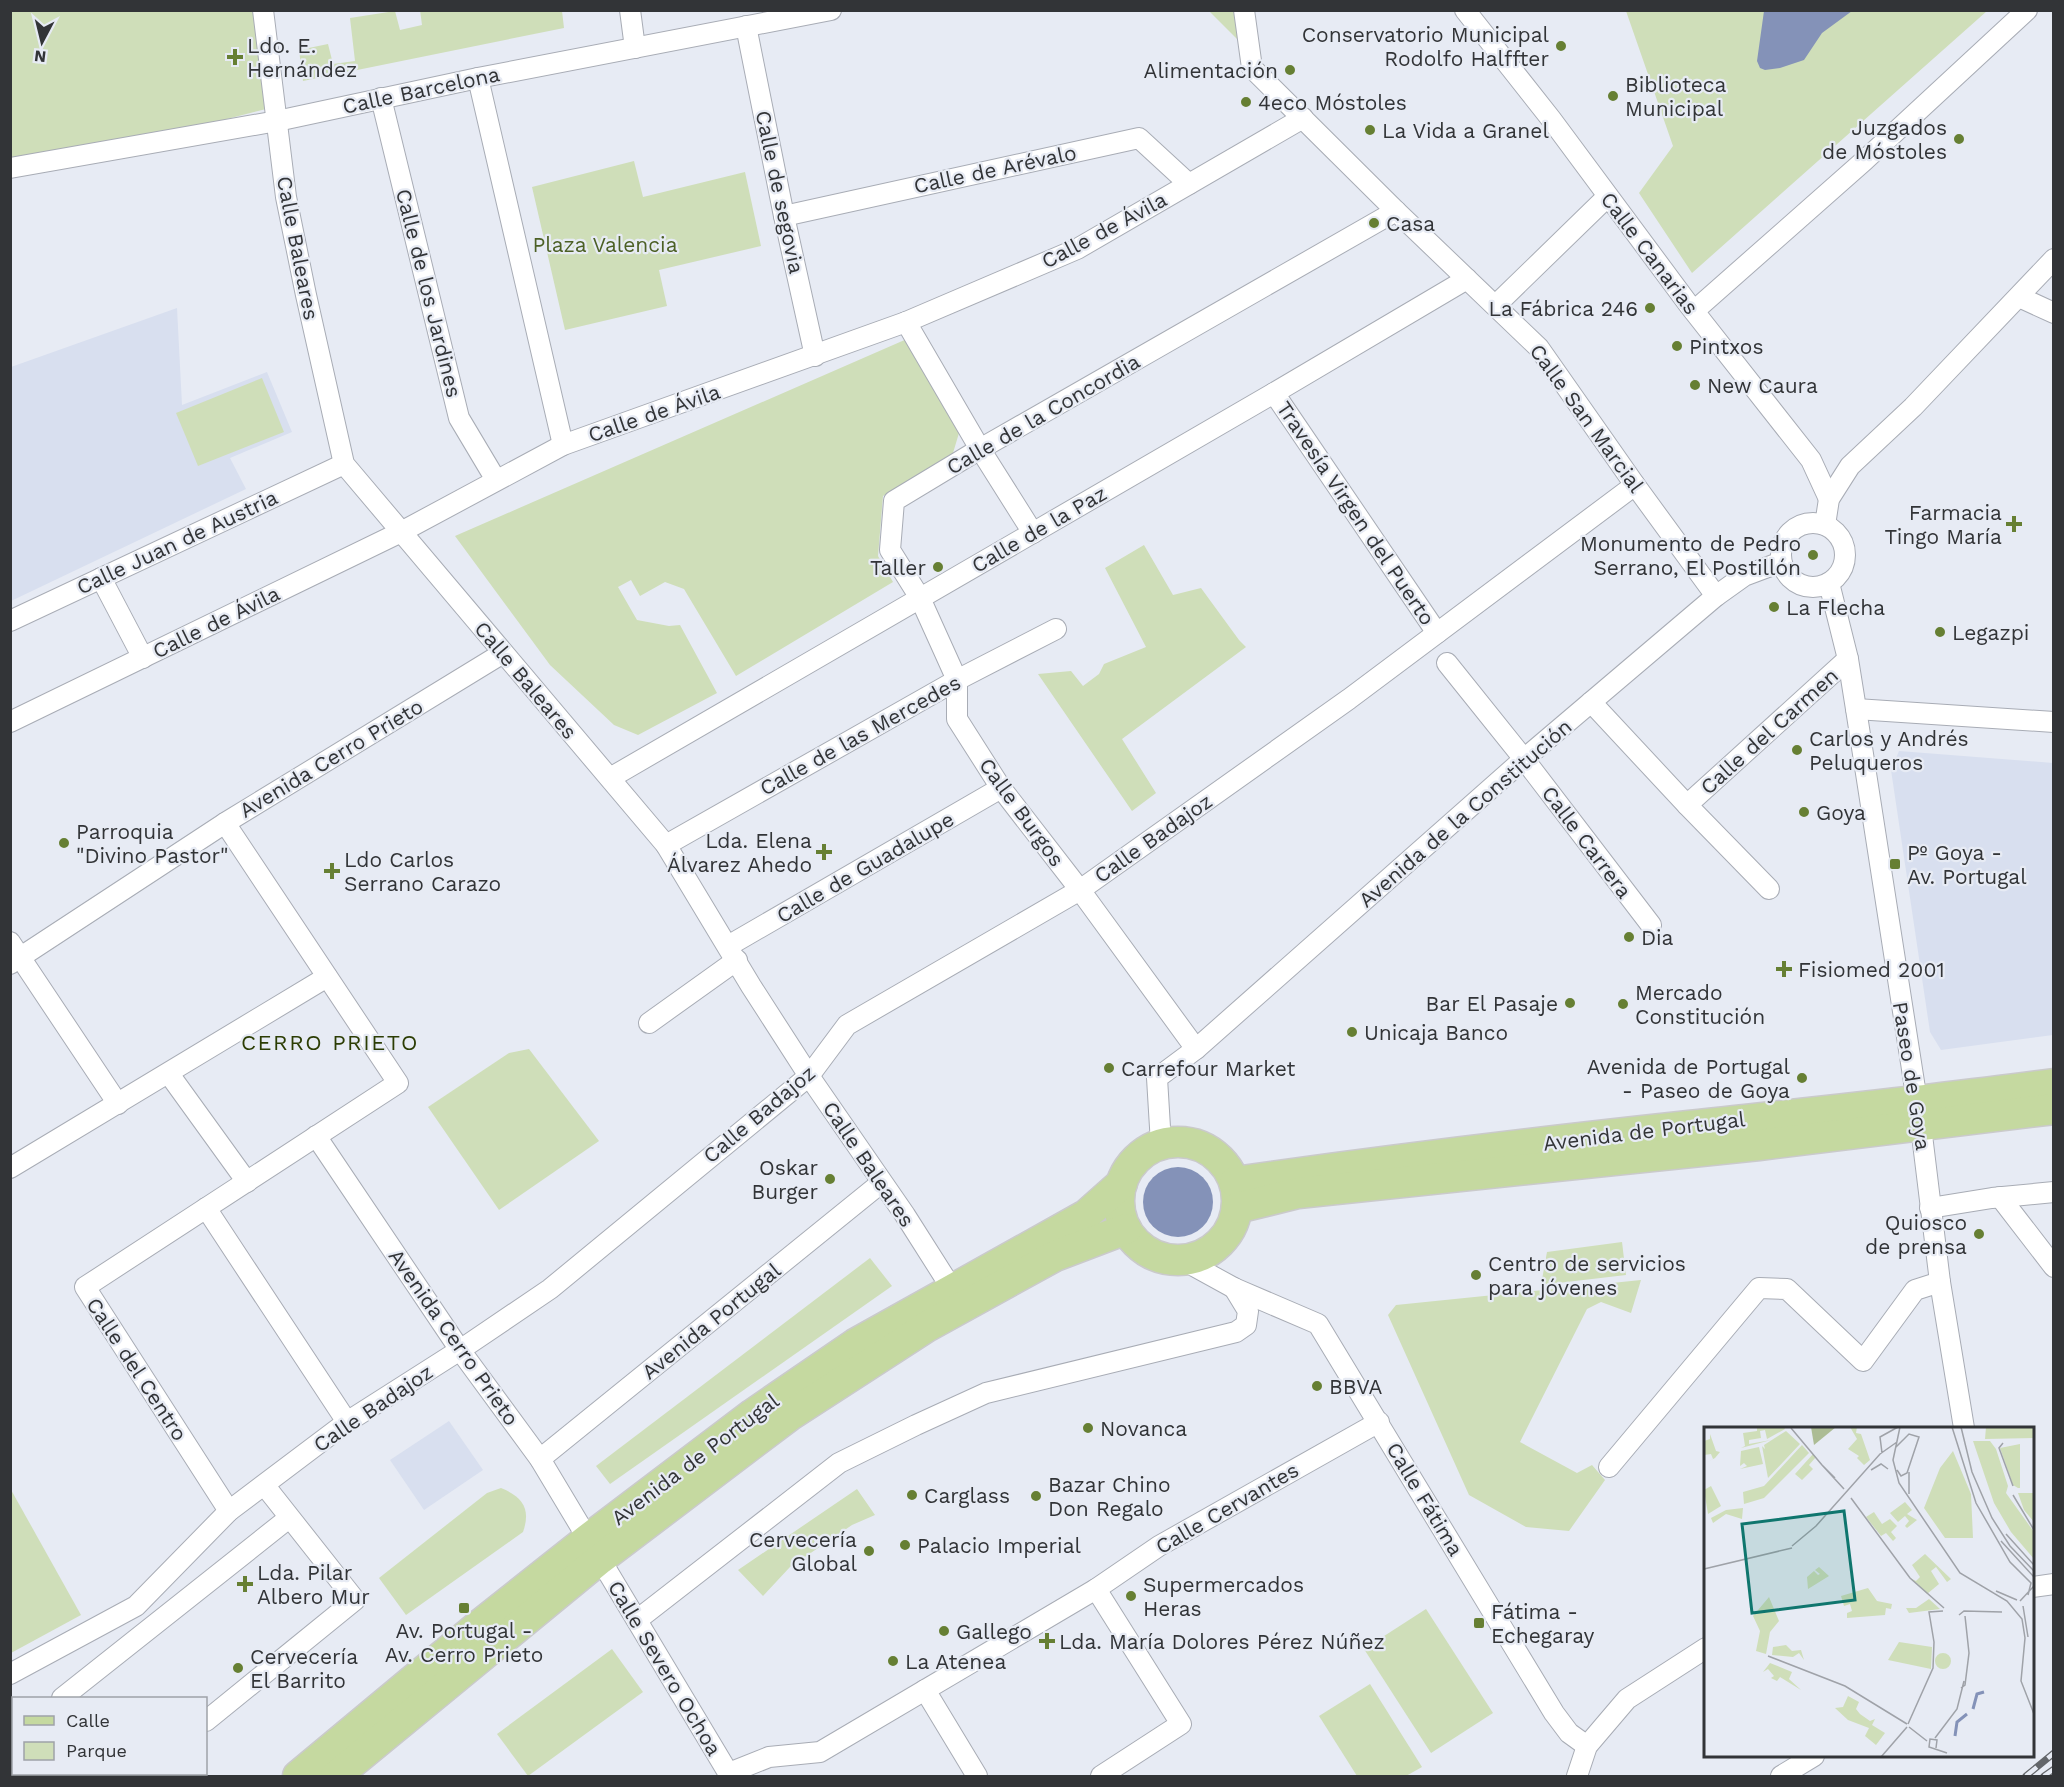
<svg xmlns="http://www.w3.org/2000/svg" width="2064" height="1787" font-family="'Work Sans',sans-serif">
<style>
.built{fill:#d8dfef}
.green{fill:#cfdeb9}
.water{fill:#8492b8}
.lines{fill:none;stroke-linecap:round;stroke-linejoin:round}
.street-casing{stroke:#a8acb5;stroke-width:22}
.primary-casing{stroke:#cacacb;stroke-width:33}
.street{stroke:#fff;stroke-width:20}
.primary{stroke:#c5d9a0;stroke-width:30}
.rail-casing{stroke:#63666a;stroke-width:7}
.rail{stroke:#e7ebf4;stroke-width:4.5;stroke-dasharray:14;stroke-linecap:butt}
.poi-dot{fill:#667f33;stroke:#e7ebf4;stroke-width:2}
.labels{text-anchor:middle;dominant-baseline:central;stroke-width:4.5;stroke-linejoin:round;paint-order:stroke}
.poi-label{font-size:21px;fill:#323437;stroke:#e7ebf4;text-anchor:start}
.street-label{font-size:21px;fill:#323437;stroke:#e7ebf4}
.park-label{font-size:21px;fill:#4c6025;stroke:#e7ebf4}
.neighbourhood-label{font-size:22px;letter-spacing:1.5px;fill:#2c3d04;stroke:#e7ebf4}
.inset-river{fill:none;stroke:#8492b8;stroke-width:3}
.inset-road{fill:none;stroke:#9fa2a8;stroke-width:1.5}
.view{fill:#0f766e;fill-opacity:0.15;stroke:#0f766e;stroke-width:3}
.inset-edge{fill:none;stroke:#323437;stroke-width:3}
</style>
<rect width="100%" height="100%" fill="#e7ebf4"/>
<g class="built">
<polygon points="177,308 182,405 267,372 292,432 230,458 246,489 11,601 11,367"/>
<polygon points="1899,751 2053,763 2053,1035 1941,1050 1930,1032 1891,770"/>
<polygon points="449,1421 483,1470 424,1510 390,1460"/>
</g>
<g class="green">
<polygon points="420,10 530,12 562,11 564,28 303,81 299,50 328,44 333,64 355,61 350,18 395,11 400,30 422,25"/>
<polygon points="11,11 255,11 266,109 227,119 210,133 11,163"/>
<polygon points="1209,11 1235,11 1239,41"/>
<polygon points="1626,11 1987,11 1692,273 1639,193 1673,146"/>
<polygon points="634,161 643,197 745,172 761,246 659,270 667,306 565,330 532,187"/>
<polygon points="916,335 959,433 953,453 883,496 878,556 893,582 736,676 684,589 665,582 640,596 631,580 618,587 637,620 669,626 680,625 717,693 638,735 614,725 550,665 455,536"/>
<polygon points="262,378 284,432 198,466 176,413"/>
<polygon points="1144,545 1173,595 1201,588 1239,640 1246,647 1122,739 1156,793 1132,811 1038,674 1071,671 1083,686 1099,674 1104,664 1146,647 1105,568"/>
<polygon points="529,1049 599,1141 499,1210 428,1107 509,1053"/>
<polygon points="1622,1242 1626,1275 1541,1285 1547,1252"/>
<polygon points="870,1258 892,1286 610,1484 596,1466"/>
<polygon points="1641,1280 1631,1313 1601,1302 1587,1309 1520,1442 1577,1473 1592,1465 1605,1480 1569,1531 1526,1527 1469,1495 1388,1315 1396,1305"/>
<polygon points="10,1488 81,1615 11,1653 10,1653"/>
<path d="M501,1488C523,1497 531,1509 523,1532L406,1615L379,1578L487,1493Z"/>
<polygon points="857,1489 875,1515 852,1525 790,1567 763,1596 738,1570"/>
<polygon points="1426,1609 1493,1713 1431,1753 1364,1649"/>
<polygon points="612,1649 643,1692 528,1776 497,1734"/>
<polygon points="1370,1684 1422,1767 1406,1776 1357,1776 1319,1716"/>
</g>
<g class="water">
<polygon points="1764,11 1764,10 1852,11 1822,33 1804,60 1780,68 1765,70 1760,68 1757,61"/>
<circle cx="1178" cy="1202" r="35"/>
</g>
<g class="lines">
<g class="street-casing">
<g id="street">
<polyline points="263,10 286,197 306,295 344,464 666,845 751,986 809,1076 905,1215 952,1289"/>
<polyline points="630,10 635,48"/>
<polyline points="1244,10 1252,68 1396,211 1539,348 1635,485 1716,596"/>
<polyline points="1465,10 1551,119 1689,305 1811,460 1829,499"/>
<polyline points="746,26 784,216 815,356"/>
<polyline points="478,78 563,445"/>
<polyline points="381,98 459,418 496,480"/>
<polyline points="10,168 277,121 478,78 831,10"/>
<polyline points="784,216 1139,138 1189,184"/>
<polyline points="2019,297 2054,313"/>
<polyline points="1496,305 1607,197"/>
<polyline points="1694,311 1865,160 2027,10"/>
<polyline points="906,322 980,449 1033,533"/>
<polyline points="1274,393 1437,633"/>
<circle cx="1813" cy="555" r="32"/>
<polyline points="1825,525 1829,499 1850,466 1913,407 2054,259"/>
<polyline points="101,578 143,658"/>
<polyline points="1829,583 1848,659 1856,709 1921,1127 1940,1282 1964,1428"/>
<polyline points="10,621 344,464"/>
<polyline points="1447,663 1524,759 1651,925"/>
<polyline points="1591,702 1687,805 1848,659"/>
<polyline points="1856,709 2054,722"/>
<polyline points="10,722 401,532 563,445 906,322 1077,249 1303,118"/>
<polyline points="610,778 1274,393 1467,279"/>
<polyline points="1687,805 1769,889"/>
<polyline points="225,823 398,1083 85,1287 229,1511"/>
<polyline points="666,845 957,680 1056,629"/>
<polyline points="10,942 118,1104"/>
<polyline points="728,946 1001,788"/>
<polyline points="10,964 225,823 503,653"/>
<polyline points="649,1023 737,960"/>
<polyline points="1196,1049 1080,890 1001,788 957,719 957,680 920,598 890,550 894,501 980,449 1396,211"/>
<polyline points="169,1074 247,1182"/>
<polyline points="316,1136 460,1350 540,1459 588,1539"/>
<polyline points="1161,1144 1157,1078 1196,1049 1524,759 1716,596 1744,576 1781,562"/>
<polyline points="10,1168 327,977"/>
<polyline points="2000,1197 2054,1267"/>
<polyline points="206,1208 347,1422"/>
<polyline points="1930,1208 1992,1198 2054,1192"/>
<polyline points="1183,1260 1234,1288 1318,1324 1554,1713 1569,1733 1587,1746"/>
<polyline points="540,1459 881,1183"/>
<polyline points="1609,1467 1759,1288 1787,1289 1863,1361 1915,1290 1940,1282"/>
<polyline points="600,1559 730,1776"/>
<polyline points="2032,1587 2054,1584"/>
<polyline points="1096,1589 1181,1724 1101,1776"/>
<polyline points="637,1620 839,1463 916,1425 986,1393 1236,1332 1246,1325 1248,1311 1234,1288"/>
<polyline points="10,1674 136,1606 229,1511 347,1422 460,1350 550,1289 809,1076 847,1025 1080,890 1349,699 1635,485"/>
<polyline points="925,1690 977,1776"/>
<polyline points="62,1698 289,1518"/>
<polyline points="206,1721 355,1600 265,1486"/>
<polyline points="10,1739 14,1737"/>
<polyline points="729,1773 769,1757 820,1752 1096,1589 1159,1546 1379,1422"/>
<polyline points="138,1776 142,1774"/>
<polyline points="1577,1776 1587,1746 1627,1699 1706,1648"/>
<polyline points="1781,1776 1814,1756"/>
</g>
</g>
<g class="primary-casing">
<g id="primary">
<circle cx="1178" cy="1201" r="59"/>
<path d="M1235,1182C1383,1161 1532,1143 1680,1127C1805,1113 1929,1101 2054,1084"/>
<polyline points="1237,1208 1298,1193 1759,1145 2054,1109"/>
<polyline points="298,1776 477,1627 588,1539 753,1414 855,1344 1086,1215 1122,1183"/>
<polyline points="336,1776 600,1559 789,1416 928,1326 1055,1256 1126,1229"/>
</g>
</g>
<use href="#street" class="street"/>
<use href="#primary" class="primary"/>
<g class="rail-casing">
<g id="rail">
<polyline points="2026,1776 2054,1753"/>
<polyline points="2044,1776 2054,1769"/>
</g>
</g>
<use href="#rail" class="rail"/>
</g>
<g class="poi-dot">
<circle cx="1561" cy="46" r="6"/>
<path d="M232 48h6v6h6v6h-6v6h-6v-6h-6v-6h6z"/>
<circle cx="1290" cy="70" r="6"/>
<circle cx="1613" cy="96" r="6"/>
<circle cx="1246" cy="102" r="6"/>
<circle cx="1370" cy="130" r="6"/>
<circle cx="1959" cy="139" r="6"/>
<circle cx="1374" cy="223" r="6"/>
<circle cx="1650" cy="308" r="6"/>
<circle cx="1677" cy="346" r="6"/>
<circle cx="1695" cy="385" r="6"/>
<path d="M2011 515h6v6h6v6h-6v6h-6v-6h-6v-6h6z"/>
<circle cx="1813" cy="555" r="6"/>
<circle cx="938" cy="567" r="6"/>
<circle cx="1774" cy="607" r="6"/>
<circle cx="1940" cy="632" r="6"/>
<circle cx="1797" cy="750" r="6"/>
<circle cx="1804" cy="812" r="6"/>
<circle cx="64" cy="843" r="6"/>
<path d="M821 843h6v6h6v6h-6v6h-6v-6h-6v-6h6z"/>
<rect x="1889" y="858" width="12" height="12" rx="3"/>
<path d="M329 862h6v6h6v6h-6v6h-6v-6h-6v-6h6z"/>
<circle cx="1629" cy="937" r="6"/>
<path d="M1781 960h6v6h6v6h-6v6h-6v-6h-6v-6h6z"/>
<circle cx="1570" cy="1003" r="6"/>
<circle cx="1623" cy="1004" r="6"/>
<circle cx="1352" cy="1032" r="6"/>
<circle cx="1109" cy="1068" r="6"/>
<circle cx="1802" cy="1078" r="6"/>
<circle cx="830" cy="1179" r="6"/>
<circle cx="1979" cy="1234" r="6"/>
<circle cx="1476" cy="1275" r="6"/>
<circle cx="1317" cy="1386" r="6"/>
<circle cx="1088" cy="1428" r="6"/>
<circle cx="912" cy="1495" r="6"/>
<circle cx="1036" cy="1496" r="6"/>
<circle cx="905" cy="1545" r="6"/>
<circle cx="869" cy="1551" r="6"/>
<path d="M242 1575h6v6h6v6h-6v6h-6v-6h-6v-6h6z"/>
<circle cx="1131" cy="1596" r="6"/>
<rect x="458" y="1602" width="12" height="12" rx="3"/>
<rect x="1473" y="1617" width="12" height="12" rx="3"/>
<circle cx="944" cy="1631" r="6"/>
<path d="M1044 1632h6v6h6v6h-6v6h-6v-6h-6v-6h6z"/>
<circle cx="893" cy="1661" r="6"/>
<circle cx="238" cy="1668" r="6"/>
</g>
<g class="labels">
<g class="poi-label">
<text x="1549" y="34" text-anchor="end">Conservatorio Municipal<tspan x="1549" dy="24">Rodolfo Halffter</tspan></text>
<text x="247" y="45">Ldo. E.<tspan x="247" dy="24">Hernández</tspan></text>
<text x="1278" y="70" text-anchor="end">Alimentación</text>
<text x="1625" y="84">Biblioteca<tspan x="1625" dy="24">Municipal</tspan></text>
<text x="1258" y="102">4eco Móstoles</text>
<text x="1947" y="127" text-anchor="end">Juzgados<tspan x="1947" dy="24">de Móstoles</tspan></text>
<text x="1382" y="130">La Vida a Granel</text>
<text x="1386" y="223">Casa</text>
<text x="1638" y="308" text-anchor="end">La Fábrica 246</text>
<text x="1689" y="346">Pintxos</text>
<text x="1707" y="385">New Caura</text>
<text x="2002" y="512" text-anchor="end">Farmacia<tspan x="2002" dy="24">Tingo María</tspan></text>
<text x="1801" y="543" text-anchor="end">Monumento de Pedro<tspan x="1801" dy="24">Serrano, El Postillón</tspan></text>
<text x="926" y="567" text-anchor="end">Taller</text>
<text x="1786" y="607">La Flecha</text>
<text x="1952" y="632">Legazpi</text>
<text x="1809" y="738">Carlos y Andrés<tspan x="1809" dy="24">Peluqueros</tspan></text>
<text x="1816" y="812">Goya</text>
<text x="76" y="831">Parroquia<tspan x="76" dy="24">"Divino Pastor"</tspan></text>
<text x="812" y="840" text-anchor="end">Lda. Elena<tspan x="812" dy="24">Álvarez Ahedo</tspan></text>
<text x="1907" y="852">Pº Goya -<tspan x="1907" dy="24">Av. Portugal</tspan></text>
<text x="344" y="859">Ldo Carlos<tspan x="344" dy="24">Serrano Carazo</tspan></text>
<text x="1641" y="937">Dia</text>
<text x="1798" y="969">Fisiomed 2001</text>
<text x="1635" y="992">Mercado<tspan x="1635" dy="24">Constitución</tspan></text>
<text x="1558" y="1003" text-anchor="end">Bar El Pasaje</text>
<text x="1364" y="1032">Unicaja Banco</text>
<text x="1790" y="1066" text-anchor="end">Avenida de Portugal<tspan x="1790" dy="24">- Paseo de Goya</tspan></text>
<text x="1121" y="1068">Carrefour Market</text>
<text x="818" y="1167" text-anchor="end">Oskar<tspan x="818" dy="24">Burger</tspan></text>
<text x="1967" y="1222" text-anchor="end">Quiosco<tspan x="1967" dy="24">de prensa</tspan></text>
<text x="1488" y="1263">Centro de servicios<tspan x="1488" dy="24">para jóvenes</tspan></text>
<text x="1329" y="1386">BBVA</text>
<text x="1100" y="1428">Novanca</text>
<text x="1048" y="1484">Bazar Chino<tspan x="1048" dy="24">Don Regalo</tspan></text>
<text x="924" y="1495">Carglass</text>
<text x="857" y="1539" text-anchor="end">Cervecería<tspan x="857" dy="24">Global</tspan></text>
<text x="917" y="1545">Palacio Imperial</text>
<text x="257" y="1572">Lda. Pilar<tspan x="257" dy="24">Albero Mur</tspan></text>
<text x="1143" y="1584">Supermercados<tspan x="1143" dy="24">Heras</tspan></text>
<text x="1491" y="1611">Fátima -<tspan x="1491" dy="24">Echegaray</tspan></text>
<text x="464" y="1630" text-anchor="middle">Av. Portugal -<tspan x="464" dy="24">Av. Cerro Prieto</tspan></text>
<text x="956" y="1631">Gallego</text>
<text x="1059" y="1641">Lda. María Dolores Pérez Núñez</text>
<text x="250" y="1656">Cervecería<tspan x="250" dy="24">El Barrito</tspan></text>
<text x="905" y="1661">La Atenea</text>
</g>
<g class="street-label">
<text transform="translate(421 90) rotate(-12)">Calle Barcelona</text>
<text transform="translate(995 169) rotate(-12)">Calle de Arévalo</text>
<text transform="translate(780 192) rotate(78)">Calle de segovia</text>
<text transform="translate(1104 230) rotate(-28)">Calle de Ávila</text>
<text transform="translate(298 248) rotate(79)">Calle Baleares</text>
<text transform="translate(1650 253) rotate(53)">Calle Canarias</text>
<text transform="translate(429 293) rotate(76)">Calle de los Jardines</text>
<text transform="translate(654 413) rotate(-19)">Calle de Ávila</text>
<text transform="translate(1043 414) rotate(-30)">Calle de la Concordia</text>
<text transform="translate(1587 418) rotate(54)">Calle San Marcial</text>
<text transform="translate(1356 513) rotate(56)">Travesía Virgen del Puerto</text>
<text transform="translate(1039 529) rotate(-30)">Calle de la Paz</text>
<text transform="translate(177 542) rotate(-25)">Calle Juan de Austria</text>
<text transform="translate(216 622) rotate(-26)">Calle de Ávila</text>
<text transform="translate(526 680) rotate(50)">Calle Baleares</text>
<text transform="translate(1769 731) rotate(-42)">Calle del Carmen</text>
<text transform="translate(860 735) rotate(-29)">Calle de las Mercedes</text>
<text transform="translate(331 758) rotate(-31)">Avenida Cerro Prieto</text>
<text transform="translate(1022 812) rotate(54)">Calle Burgos</text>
<text transform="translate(1465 813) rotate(-41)">Avenida de la Constitución</text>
<text transform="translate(1153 838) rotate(-35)">Calle Badajoz</text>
<text transform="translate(1587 842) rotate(53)">Calle Carrera</text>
<text transform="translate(865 867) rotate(-30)">Calle de Guadalupe</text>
<text transform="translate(1912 1076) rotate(81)">Paseo de Goya</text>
<text transform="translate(759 1114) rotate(-40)">Calle Badajoz</text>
<text transform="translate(1644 1131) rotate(-7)">Avenida de Portugal</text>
<text transform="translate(869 1164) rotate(56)">Calle Baleares</text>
<text transform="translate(711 1321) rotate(-39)">Avenida Portugal</text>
<text transform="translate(454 1337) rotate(55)">Avenida Cerro Prieto</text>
<text transform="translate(137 1369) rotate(57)">Calle del Centro</text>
<text transform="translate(373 1408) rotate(-34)">Calle Badajoz</text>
<text transform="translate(695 1459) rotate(-37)">Avenida de Portugal</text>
<text transform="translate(1425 1499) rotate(59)">Calle Fátima</text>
<text transform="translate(1227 1508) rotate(-30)">Calle Cervantes</text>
<text transform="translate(665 1668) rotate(59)">Calle Severo Ochoa</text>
</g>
<g class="park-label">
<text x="605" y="244">Plaza Valencia</text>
</g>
<g class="neighbourhood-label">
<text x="330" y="1042">CERRO PRIETO</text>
</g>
</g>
<g transform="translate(1704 1427)">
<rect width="330" height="330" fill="#e7ebf4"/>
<path d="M53,0H80L81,2L63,12L61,3L56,4L57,11L45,13V17L67,13L37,21L41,19L39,6L53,4ZM146,0H153L152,6L157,7L166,33L160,38L153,31L155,29L144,22L153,12ZM282,0H330V11L281,12ZM82,4L96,17L64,51L58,19L61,22L60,18ZM6,7L12,24L16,25L11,31L0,37L9,32L7,27L0,28V14L6,12ZM269,14H286L292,22L304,59L302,66L330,105V132L307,105L290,76ZM316,17V61H314L309,58L296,21ZM98,18L105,26L60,71L40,77L39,65L60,59ZM55,20L59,37L36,42L43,39L40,36L36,39L37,24ZM249,24L267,67L269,111H241L220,81L236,41ZM109,27L112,30L105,38L109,42L98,53L91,47ZM7,59L17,79L4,87L0,63ZM314,66H330V95L320,83ZM201,75L208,83L203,87L213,93L203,101L201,99L205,94L201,89L194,95L186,86ZM39,81L38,92L22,87L9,96L7,91L22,83ZM170,85L178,97L186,92L193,99L187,105L192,111L189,114L182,106L177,109L162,90ZM221,127L247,152L243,155L232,140L227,144L235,157L223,167L206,151L212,154L216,150L208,138ZM115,140L125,149L104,162L103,150L110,144L114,148L116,147L111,143ZM164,161L173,174L188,177L187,182L182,181L181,188L143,191V186L148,184L146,177L140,179L137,169ZM65,170L75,194L66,205L62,227L52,224L56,204L49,189ZM225,172L236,182L205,186L202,181H212ZM195,215L228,220L227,242L184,233ZM82,218L88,224L97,223L100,233L95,226L89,230L68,228L69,220ZM231 234a8 8 0 1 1 16 0a8 8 0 1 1-16 0ZM66,236L88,245L85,252L97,263L76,250L73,254L67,251L70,249L64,242L59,245ZM144,269L155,275L152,282L156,287L166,294L171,292L168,298L181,306L172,318L161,309L165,301L144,293L131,281L139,280Z" fill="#cfdeb9"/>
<path d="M107,0H132L110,18Z" fill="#acbc94"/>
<path class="inset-river" d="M269,282L273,267L280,265M251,309L253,295L263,287"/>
<path class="inset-road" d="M196,0L189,33L195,56L256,146L303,174L318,192L321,211L317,254L330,287M248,0L272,76L306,135L327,156L324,168M257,0L268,45L288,91L306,119L330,144M87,1L118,38M299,16L295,21L309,59M192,20L205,7L215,10L203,46L197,49L193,43M178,26L176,10L194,0M118,38L140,62M118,38L131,51M167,43L177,37L184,42M205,45V67M309,68L330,103M147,71L206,151L240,181M302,107L330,138M297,114L330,150M88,119L112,99L176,27L193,15M0,142L88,121M292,164L313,173M316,174L330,159M319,179L324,210M255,188L260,184L298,185M64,229L141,259L203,297M257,261L261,258L265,226L261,189M204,297L229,241L230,215L225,185L239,184M205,300L223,314M231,311L253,282L260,254M232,321L233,313L226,312L225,320L243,326M177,330L203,300"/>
<path class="view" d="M140,84L151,173L48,186L38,97Z"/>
<rect width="330" height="330" class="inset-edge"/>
</g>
<rect width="2064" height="1787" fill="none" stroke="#323437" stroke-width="24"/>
<rect x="12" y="1697" width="195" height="78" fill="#e7ebf4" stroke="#9fa2a8" stroke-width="1.5"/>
<rect x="24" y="1716" width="30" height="9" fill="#c5d9a0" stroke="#9fa2a8" stroke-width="1.5"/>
<text x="66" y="1727" font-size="18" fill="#323437">Calle</text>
<rect x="24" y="1742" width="30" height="18" fill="#cfdeb9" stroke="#9fa2a8" stroke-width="1.5"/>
<text x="66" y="1757" font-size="18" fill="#323437">Parque</text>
<g transform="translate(42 42) rotate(187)" stroke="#e7ebf4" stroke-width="4.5" paint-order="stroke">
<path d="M0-4.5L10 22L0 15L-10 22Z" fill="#323437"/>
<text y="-9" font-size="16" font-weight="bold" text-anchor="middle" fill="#323437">N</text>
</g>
</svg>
